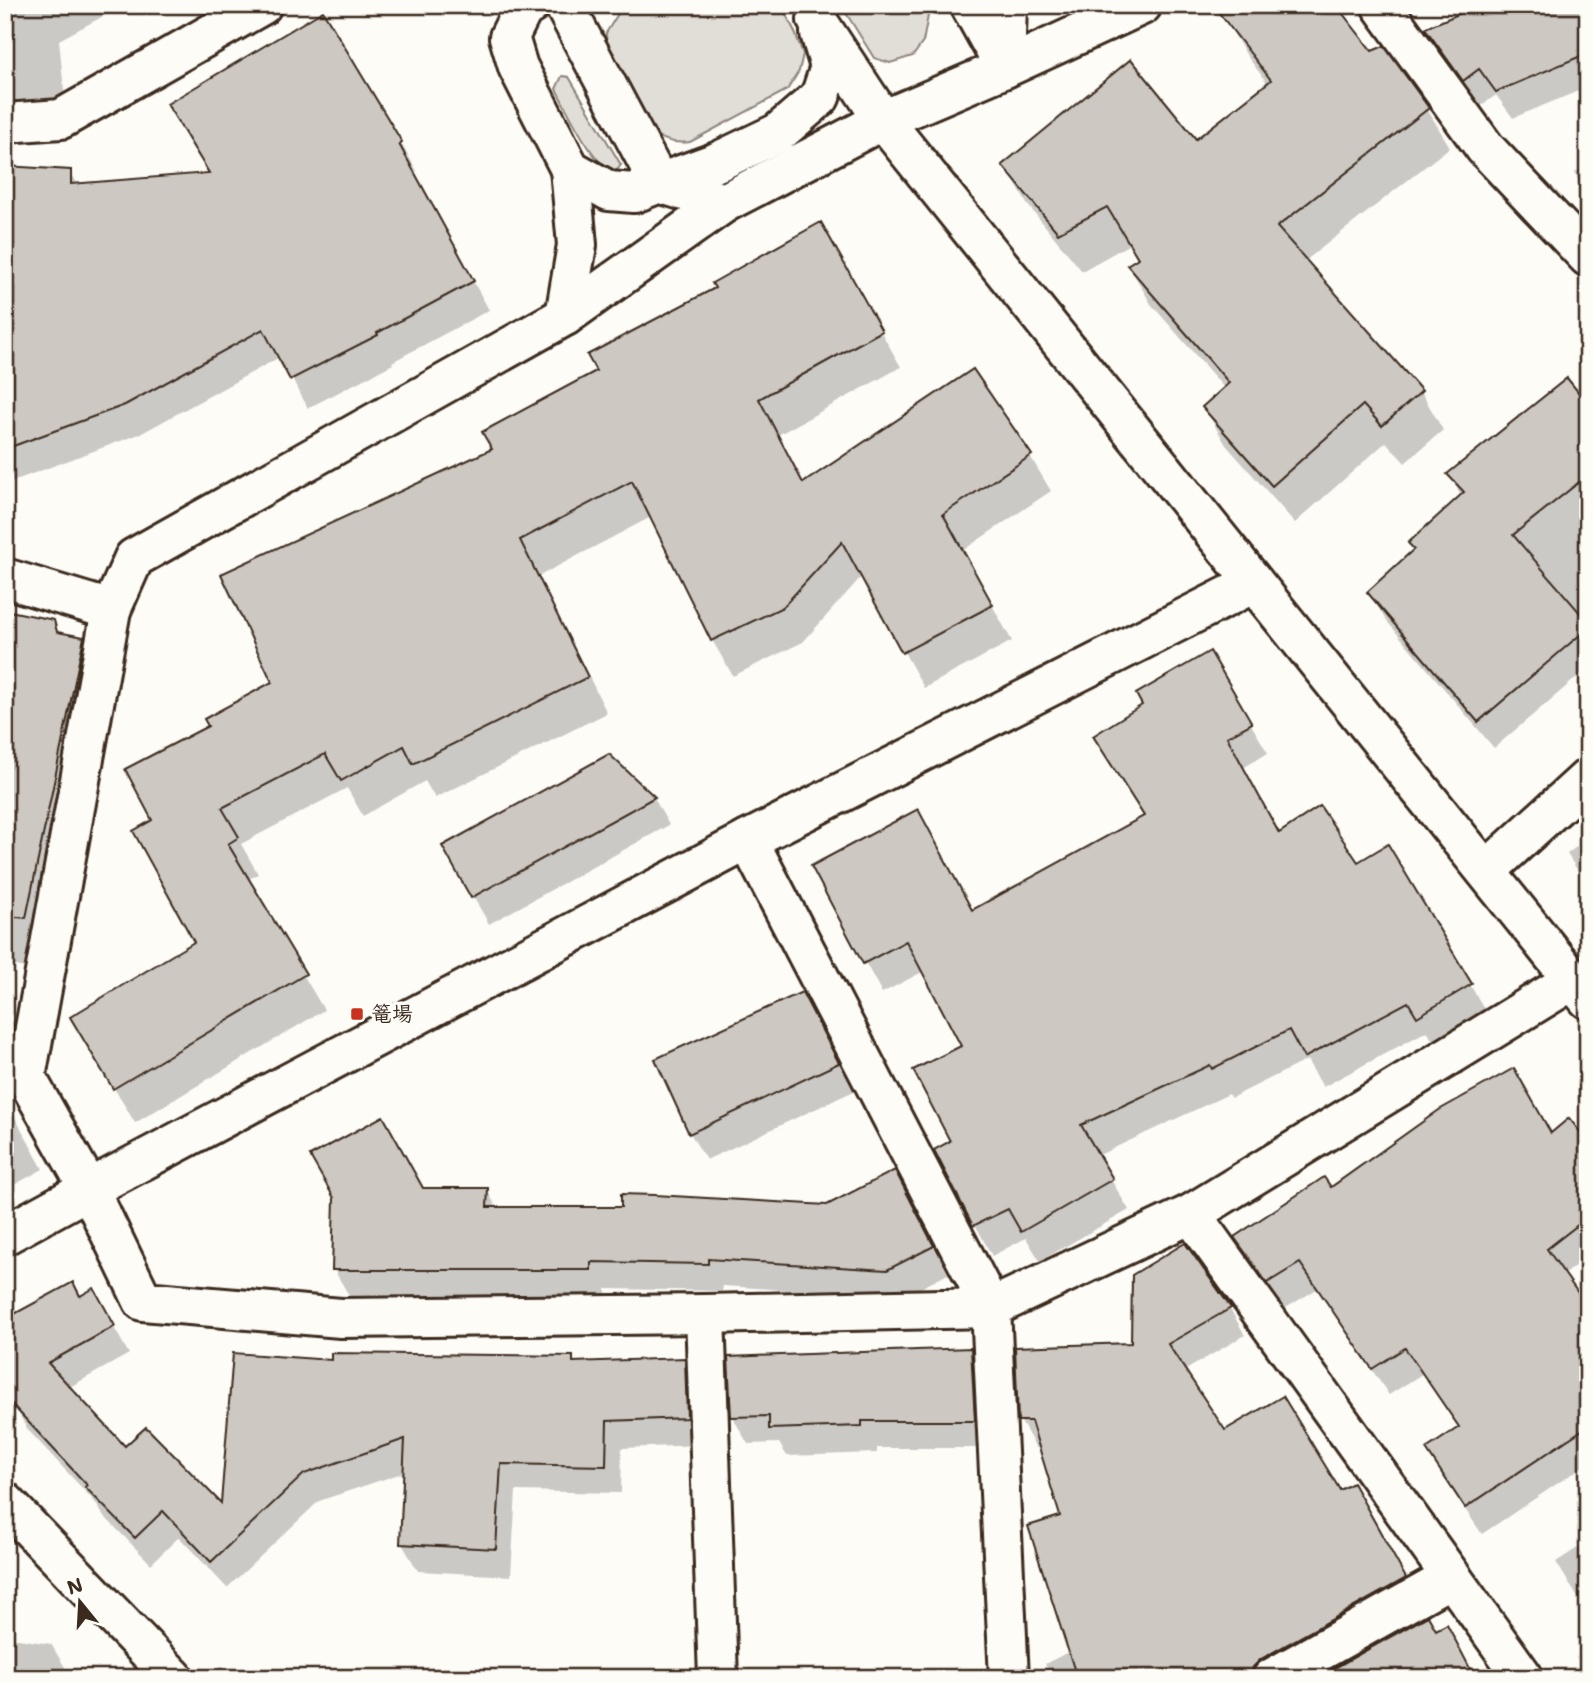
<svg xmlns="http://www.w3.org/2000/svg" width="1593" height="1683" font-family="'Shantell Sans','Klee One',sans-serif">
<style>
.green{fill:#e1ded7;stroke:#8e847a;stroke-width:2}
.shadow{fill:#0003}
.building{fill:#cdc8c2;stroke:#3b2a1e;stroke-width:2}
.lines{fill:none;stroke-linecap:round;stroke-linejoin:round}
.minor-casing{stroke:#3b2a1e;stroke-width:44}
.major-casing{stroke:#3b2a1e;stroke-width:44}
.minor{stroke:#fdfcf7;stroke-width:38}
.major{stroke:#fdfcf7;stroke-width:38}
.poi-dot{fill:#c8321e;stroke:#fdfcf7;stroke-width:2.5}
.labels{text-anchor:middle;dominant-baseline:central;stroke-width:7;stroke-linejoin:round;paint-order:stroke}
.poi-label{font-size:21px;font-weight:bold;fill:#3b2a1e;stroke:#fdfcf7;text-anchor:start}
</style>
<rect width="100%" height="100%" fill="#fdfcf7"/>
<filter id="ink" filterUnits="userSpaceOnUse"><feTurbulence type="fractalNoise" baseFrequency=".0143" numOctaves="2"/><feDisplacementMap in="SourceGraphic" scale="14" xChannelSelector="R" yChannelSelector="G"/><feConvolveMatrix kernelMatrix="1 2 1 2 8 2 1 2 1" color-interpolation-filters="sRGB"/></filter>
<g filter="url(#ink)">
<g class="green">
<path d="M629,5H781L794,30L803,54L799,71L787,90L690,142C676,144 663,141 652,132L607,51L606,33L621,9Z"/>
<polygon points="841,5 930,5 923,42 913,56 890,63 874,58"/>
<path d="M562,76L569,77L621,165L617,170L608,171C585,148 571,117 556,89Z"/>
</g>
<g class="shadow">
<polygon points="5,5 124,5 59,40 67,120 5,126"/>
<polygon points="1588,5 1588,87 1513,118 1496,95 1480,107 1443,56 1428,29"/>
<polygon points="1224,18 1371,53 1427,109 1450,147 1305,261 1421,392 1443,430 1405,463 1386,442 1295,523 1226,445 1204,407 1225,389 1151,304 1129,266 1140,259 1130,244 1082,271 1027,204 1005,165 1196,141 1268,84 1247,56"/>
<polygon points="401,143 417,171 414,173 489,310 392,362 393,364 308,408 280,357 142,433 5,484 5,168 70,172 77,185 211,174"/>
<polygon points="1588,167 1588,208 1575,172"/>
<polygon points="840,260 901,367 778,435 804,484 1030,456 1051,491 962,551 1012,641 924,688 862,576 803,642 733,676 712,640 651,517 539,576 607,713 435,798 425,781 363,816 347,788 241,844 258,874 247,880 324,1010 135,1123 93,1053 196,943 154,821 210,727 274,683 494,450"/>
<polygon points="1588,407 1588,668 1494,748 1385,619 1369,592 1415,551 1462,497 1450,475"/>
<polygon points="5,612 53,622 61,635 83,639 102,673 41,971 5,964"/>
<polygon points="1209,654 1268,753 1243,768 1279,835 1357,864 1387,846 1488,1015 1436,1046 1427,1031 1323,1087 1307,1060 1231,1098 1229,1094 1097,1156 1129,1210 1040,1261 1026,1238 992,1256 936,1151 952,1142 963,1046 924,971 882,993 813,867 972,912 1145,818 1095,737 1145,706"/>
<polygon points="608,757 654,798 669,825 489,924 444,846"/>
<polygon points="1588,838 1588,887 1567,854"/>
<polygon points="817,1021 854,1091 706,1160 690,1133"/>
<polygon points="5,1095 12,1107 11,1110 43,1169 5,1190"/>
<polygon points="1550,1135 1588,1148 1588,1256 1563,1275 1588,1310 1588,1463 1482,1534 1443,1477 1428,1450 1460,1428 1422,1374 1389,1395 1317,1289 1284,1309 1252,1264 1237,1237 1330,1189"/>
<polygon points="423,1190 487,1190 497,1208 828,1207 910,1199 948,1274 903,1297 723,1286 722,1291 606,1289 606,1297 350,1297 334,1270"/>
<polygon points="1185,1246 1230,1309 1245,1335 1184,1371 1224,1433 1339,1492 1356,1492 1420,1605 1291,1678 1052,1678 1045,1664 1070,1651 1062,1517 1041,1448 1036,1448 1020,1420 1132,1345"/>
<polygon points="93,1290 129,1354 68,1388 125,1449 223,1507 332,1362 572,1357 576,1363 684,1360 699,1387 702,1445 622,1448 621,1493 516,1491 511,1576 418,1571 402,1544 405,1472 319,1501 227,1588 179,1537 151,1564 103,1515 95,1502 28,1430 5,1390 80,1298"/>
<polygon points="970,1350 986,1377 989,1448 877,1448 877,1453 787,1456 779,1443 748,1444 732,1416"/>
<polygon points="1588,1541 1588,1614 1556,1562"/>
<polygon points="5,1637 51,1644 66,1669 64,1678 5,1678"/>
<polygon points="1588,1649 1588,1678 1576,1657"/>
</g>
<g class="building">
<polygon points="1213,5 1336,5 1372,51 1384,46 1429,108 1277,227 1422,391 1382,426 1363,405 1272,486 1202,407 1229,383 1127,265 1138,258 1107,207 1058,233 1002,165 1131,59 1196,139 1271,80"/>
<polygon points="1480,5 1588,5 1588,53 1496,92 1479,69 1463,81 1425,28"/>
<polygon points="323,11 402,142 399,144 474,281 377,333 378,335 290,380 263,329 125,405 5,449 5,166 71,170 71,184 209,173 167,104"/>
<polygon points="821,222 882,331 759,399 803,483 973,369 1032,455 943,514 993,605 902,653 842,542 783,607 711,641 632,481 520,540 588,677 413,764 404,746 341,781 325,754 222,808 239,837 228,844 306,974 113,1089 70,1017 194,942 133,831 152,820 125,769 208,726 204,719 272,682 221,574 492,449 482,432 596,371 587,355 715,288 712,283"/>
<polygon points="1567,378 1588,404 1588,475 1513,535 1588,622 1588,628 1478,722 1367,592 1414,549 1408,543 1464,492 1447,474"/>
<polygon points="5,610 54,620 57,632 84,637 26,918 5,916"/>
<polygon points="1210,651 1252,723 1227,737 1279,833 1320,806 1358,862 1388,844 1472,984 1417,1017 1408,1002 1304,1058 1289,1030 1212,1069 1210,1065 1081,1125 1113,1179 1021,1232 1008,1209 973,1226 934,1150 950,1141 913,1070 961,1046 906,941 863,964 811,866 918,809 972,910 1144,816 1093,736 1142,705 1136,694"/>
<polygon points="609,754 655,797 471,898 442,846"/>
<polygon points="802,992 839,1063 689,1134 655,1059"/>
<polygon points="1514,1068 1551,1133 1569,1118 1588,1142 1588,1217 1547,1249 1588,1307 1588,1426 1465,1508 1426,1449 1459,1427 1405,1348 1372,1369 1300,1263 1267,1283 1234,1237 1324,1177 1331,1187 1439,1110"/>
<polygon points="383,1116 423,1188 488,1188 487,1207 621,1207 621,1194 655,1195 827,1205 895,1170 934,1246 887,1270 708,1259 708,1264 591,1262 591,1270 332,1270 334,1198 310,1156"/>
<polygon points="1185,1243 1231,1308 1168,1344 1225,1430 1283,1396 1340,1490 1353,1483 1406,1578 1261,1659 1253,1667 1250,1678 1077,1678 1028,1526 1060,1516 1031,1421 1018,1421 1015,1347 1131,1343 1132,1275"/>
<polygon points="73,1282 80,1296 94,1288 115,1326 48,1363 125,1446 146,1427 221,1503 233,1353 331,1360 331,1353 573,1356 573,1362 685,1358 687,1418 607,1421 606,1466 501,1464 496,1549 400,1544 405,1439 304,1474 211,1562 163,1511 135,1538 85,1487 87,1485 5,1397 5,1316 7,1318"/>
<polygon points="971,1348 975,1421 862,1421 862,1426 769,1429 769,1416 731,1417 728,1357"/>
<polygon points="1428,1616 1436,1630 1447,1624 1475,1678 1317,1678"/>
</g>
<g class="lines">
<g class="minor-casing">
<g id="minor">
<polyline points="530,5 523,9 509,37 518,67 570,169 609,191 634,193 659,183 724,203 883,120 1005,68 1142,5"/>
<polyline points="564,5 659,183 717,162 778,133 820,97 830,67 820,33"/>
<polyline points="970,5 1005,68"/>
<polyline points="1381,5 1485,148 1588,257"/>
<polyline points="817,20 883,120 1588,999"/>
<polyline points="1005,66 1007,5"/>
<polyline points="5,123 61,119 262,5"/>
<polyline points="724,203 565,316 134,558 111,610 26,1077 89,1189 143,1301 341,1318 705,1314 991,1308 1191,1214 1573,980"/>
<polyline points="565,316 577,245 570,169"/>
<polyline points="5,578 111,610"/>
<polyline points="748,840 991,1308 1009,1678"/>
<polyline points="1486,871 1588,778"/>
<polyline points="1191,1214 1524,1678"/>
<polyline points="5,1235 89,1189 748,840 1254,583"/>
<polyline points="705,1314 718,1678"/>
<polyline points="1272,1678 1452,1577"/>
</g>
</g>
<g class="major-casing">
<polyline id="major" points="5,1502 174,1678"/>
</g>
<use href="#minor" class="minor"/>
<use href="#major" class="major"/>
</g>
</g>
<rect class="poi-dot" x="350" y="1007" width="14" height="14" rx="3.5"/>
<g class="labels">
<g class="poi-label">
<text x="371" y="1014">篭場</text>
</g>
</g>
<rect width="1593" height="1683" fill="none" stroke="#fdfcf7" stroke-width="28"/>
<rect x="14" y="14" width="1565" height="1655" fill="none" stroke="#3b2a1e" stroke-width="2.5" filter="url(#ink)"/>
<g transform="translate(80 1602) rotate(342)" stroke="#fdfcf7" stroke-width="5" paint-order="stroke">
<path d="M0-5L12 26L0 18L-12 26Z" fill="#3b2a1e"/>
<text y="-10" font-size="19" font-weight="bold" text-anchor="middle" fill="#3b2a1e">N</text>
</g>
</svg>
